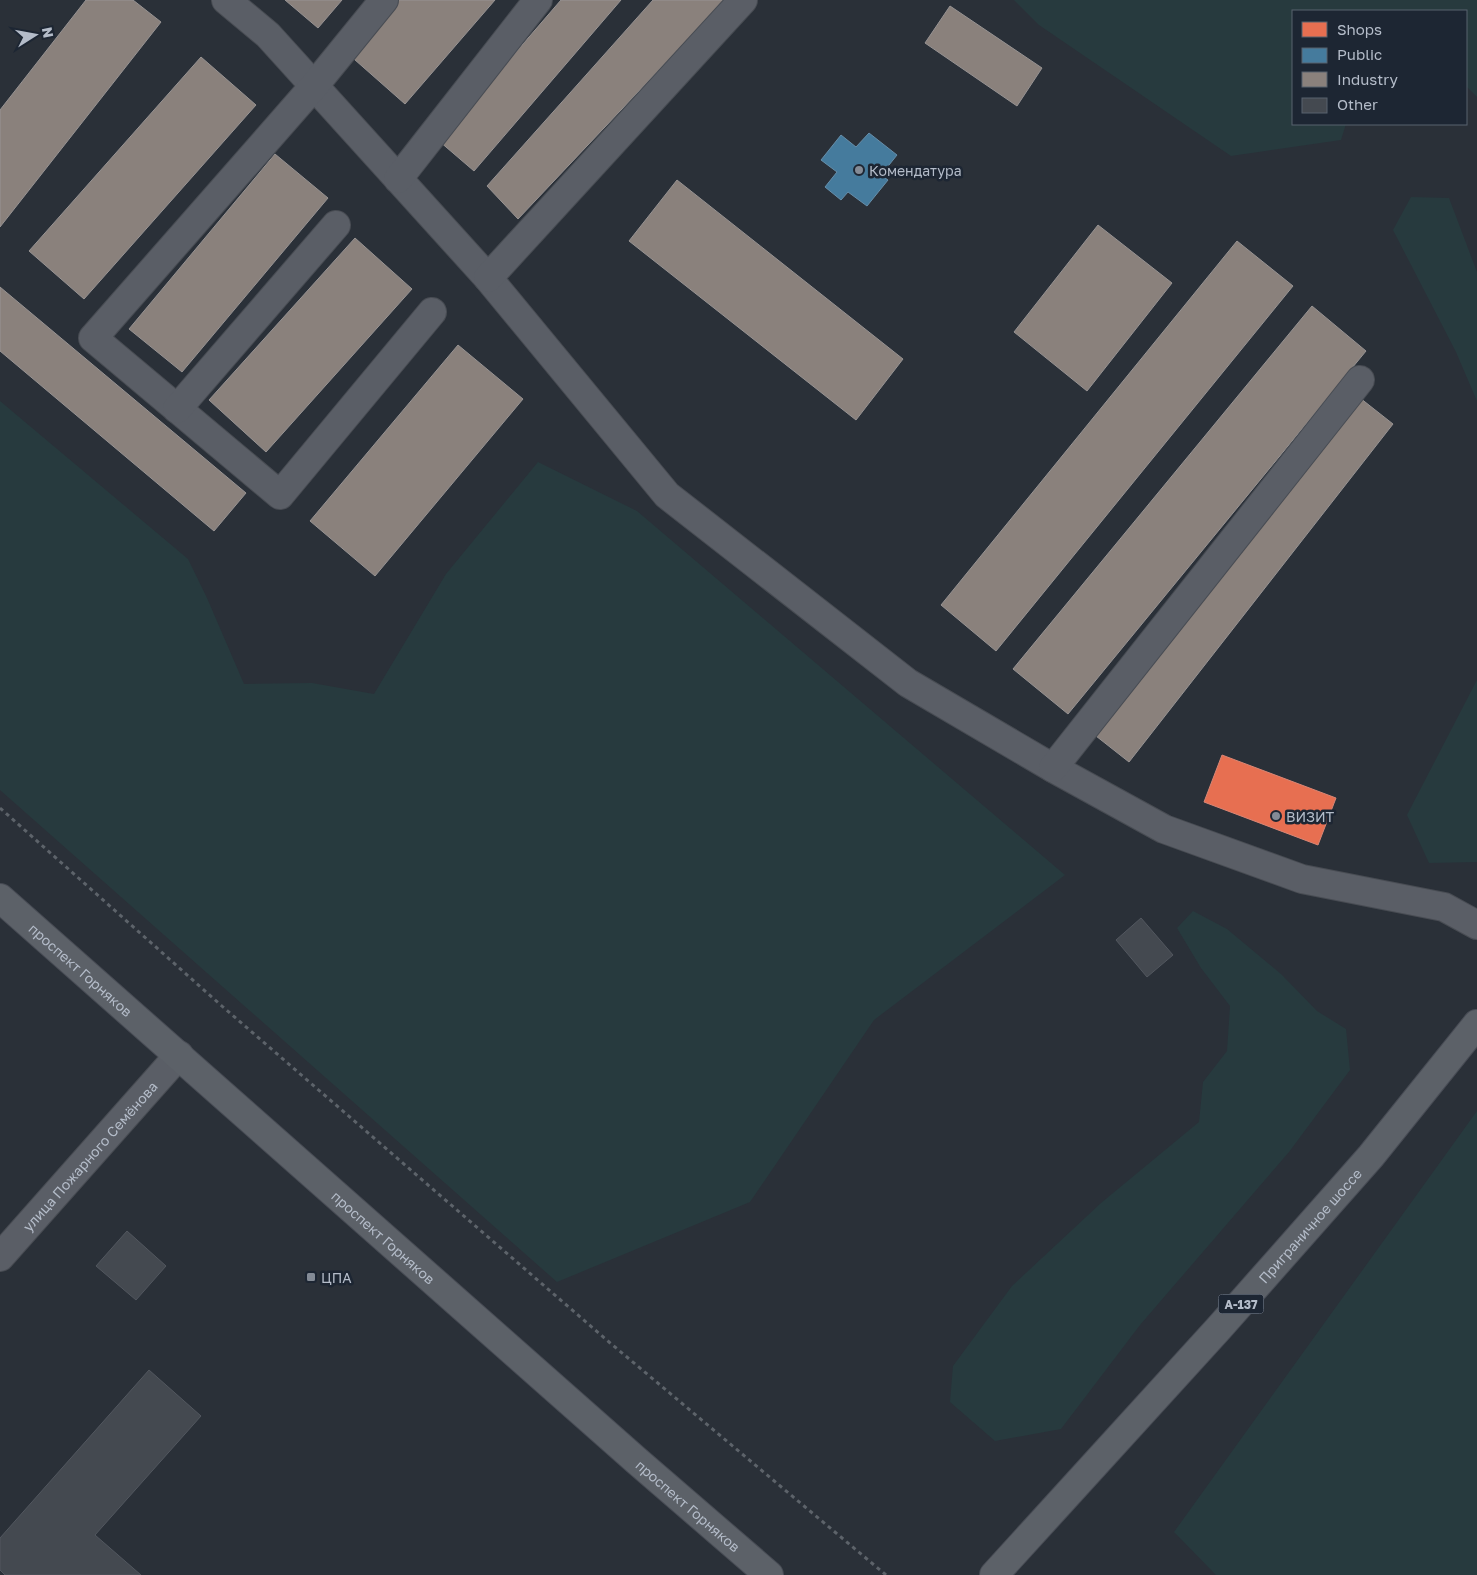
<svg xmlns="http://www.w3.org/2000/svg" width="1477" height="1575" font-family="'Golos Text',sans-serif">
<style>
.green{fill:#273a3e}
.shops{fill:#e76f51;stroke:#d88675}
.public{fill:#457b9d;stroke:#668eaa}
.industry{fill:#8a817c;stroke:#979393}
.building{fill:#444950;stroke:#52575f}
.lines{fill:none;stroke-linecap:round;stroke-linejoin:round}
.minor-casing{stroke:#484c53;stroke-width:30}
.major-casing{stroke:#484c55;stroke-width:30}
.path{stroke:#5d636a;stroke-width:3;stroke-dasharray:4 4;stroke-linecap:butt}
.minor{stroke:#5a5e66;stroke-width:28}
.major{stroke:#5c6168;stroke-width:28}
.poi-dot{fill:#848b96;stroke:#1d2633;stroke-width:2}
.labels{text-anchor:middle;dominant-baseline:central;stroke-width:5;stroke-linejoin:round;paint-order:stroke}
.shield{fill:#1d2633;stroke:#878f9c;stroke-width:1}
.shield-label{font-size:12px;font-weight:bold;fill:#b4bcc9}
.poi-label{font-size:14px;fill:#b4bcc9;stroke:#1d2633;text-anchor:start}
.street-label{font-size:14px;fill:#b4bcc9;stroke:#1d2633}
</style>
<rect width="100%" height="100%" fill="#2a3038"/>
<g class="green">
<polygon points="1014,0 1477,0 1477,97 1466,86 1466,11 1293,11 1293,124 1346,124 1341,140 1231,156 1039,25"/>
<polygon points="1411,197 1449,198 1477,272 1477,401 1456,352 1393,230"/>
<polygon points="0,401 188,559 207,598 244,684 312,683 374,694 446,574 538,462 637,511 1065,875 874,1020 750,1202 557,1282 0,790"/>
<polygon points="1477,680 1477,862 1429,863 1407,815"/>
<polygon points="1193,911 1227,929 1281,974 1317,1011 1346,1029 1350,1070 1289,1152 1140,1325 1061,1429 995,1441 950,1402 953,1366 1012,1286 1101,1203 1199,1122 1203,1082 1227,1051 1230,1006 1201,968 1177,928"/>
<polygon points="1477,1111 1477,1575 1216,1575 1174,1532"/>
</g>
<polygon class="shops" points="1222,755 1336,798 1318,845 1204,802"/>
<polygon class="public" points="869,133 897,155 881,175 888,180 867,206 848,192 841,200 825,187 837,172 821,160 841,135 856,147"/>
<g class="industry">
<polygon points="86,0 133,0 161,22 0,227 0,110"/>
<polygon points="285,0 342,0 318,28"/>
<polygon points="391,0 495,0 405,104 346,52"/>
<polygon points="561,0 621,0 474,171 439,141"/>
<polygon points="653,0 725,0 518,219 487,186"/>
<polygon points="950,6 1042,68 1017,106 925,43"/>
<polygon points="201,57 256,105 84,299 29,251"/>
<polygon points="275,154 328,198 182,372 129,329"/>
<polygon points="677,180 903,359 856,420 629,241"/>
<polygon points="1098,225 1172,283 1087,391 1014,332"/>
<polygon points="355,238 412,289 266,452 209,400"/>
<polygon points="1237,241 1293,286 996,651 941,605"/>
<polygon points="0,287 246,493 214,531 0,351"/>
<polygon points="1312,306 1366,351 1068,714 1013,669"/>
<polygon points="458,345 523,399 375,576 310,521"/>
<polygon points="1360,398 1393,424 1129,762 1096,736"/>
</g>
<g class="building">
<polygon points="1141,918 1173,955 1147,977 1116,940"/>
<polygon points="127,1231 166,1266 136,1300 96,1266"/>
<polygon points="149,1370 201,1416 95,1535 141,1575 5,1575 0,1570 0,1538"/>
</g>
<g class="lines">
<g class="minor-casing">
<g id="minor">
<polyline points="226,0 268,35 488,278 667,495 908,683 1053,768 1164,829 1302,879 1444,907 1477,925"/>
<polyline points="384,0 314,86 93,338 280,495 432,312"/>
<polyline points="398,179 538,0"/>
<polyline points="488,278 743,0"/>
<polyline points="177,409 336,225"/>
<polyline points="1053,768 1360,380"/>
<path id="s1" d="M0,1257L179,1055"/>
</g>
</g>
<g class="major-casing">
<g id="major">
<path id="s2" d="M0,898L637,1461L769,1575"/>
<path id="s3" d="M994,1575L1219,1328L1371,1156L1477,1024"/>
</g>
</g>
<polyline class="path" points="0,808 223,1007 609,1342 886,1575"/>
<use href="#minor" class="minor"/>
<use href="#major" class="major"/>
</g>
<g class="poi-dot">
<circle cx="859" cy="170" r="5"/>
<circle cx="1276" cy="816" r="5"/>
<rect x="306" y="1272" width="10" height="10" rx="2.5"/>
</g>
<g class="labels">
<rect class="shield" x="1218.5" y="1294.5" width="45" height="19" rx="4"/>
<g class="shield-label">
<text x="1241" y="1304">А-137</text>
</g>
<g class="poi-label">
<text x="869" y="170">Комендатура</text>
<text x="1286" y="816">ВИЗИТ</text>
<text x="321" y="1277">ЦПА</text>
</g>
<g class="street-label">
<text stroke="none"><textPath href="#s2" startOffset="108">проспект Горняков</textPath></text>
<text stroke="none"><textPath href="#s1" startOffset="135">улица Пожарного Семёнова</textPath></text>
<text stroke="none"><textPath href="#s3" startOffset="471">Приграничное шоссе</textPath></text>
<text stroke="none"><textPath href="#s2" startOffset="512">проспект Горняков</textPath></text>
<text stroke="none"><textPath href="#s2" startOffset="918">проспект Горняков</textPath></text>
</g>
</g>
<rect x="1292" y="10" width="175" height="115" fill="#1d2633" stroke="#59626f"/>
<rect x="1302" y="22" width="25" height="15" fill="#e76f51" stroke="#59626f"/>
<text x="1337" y="35" font-size="15" fill="#b4bcc9">Shops</text>
<rect x="1302" y="48" width="25" height="15" fill="#457b9d" stroke="#59626f"/>
<text x="1337" y="60" font-size="15" fill="#b4bcc9">Public</text>
<rect x="1302" y="72" width="25" height="15" fill="#8a817c" stroke="#59626f"/>
<text x="1337" y="85" font-size="15" fill="#b4bcc9">Industry</text>
<rect x="1302" y="98" width="25" height="15" fill="#444950" stroke="#59626f"/>
<text x="1337" y="110" font-size="15" fill="#b4bcc9">Other</text>
<g transform="translate(35 35) rotate(79)" stroke="#1d2633" stroke-width="4" paint-order="stroke">
<path d="M0-4L9 19L0 12L-9 19Z" fill="#b4bcc9"/>
<text y="-8" font-size="14" font-weight="bold" text-anchor="middle" fill="#b4bcc9">N</text>
</g>
</svg>
